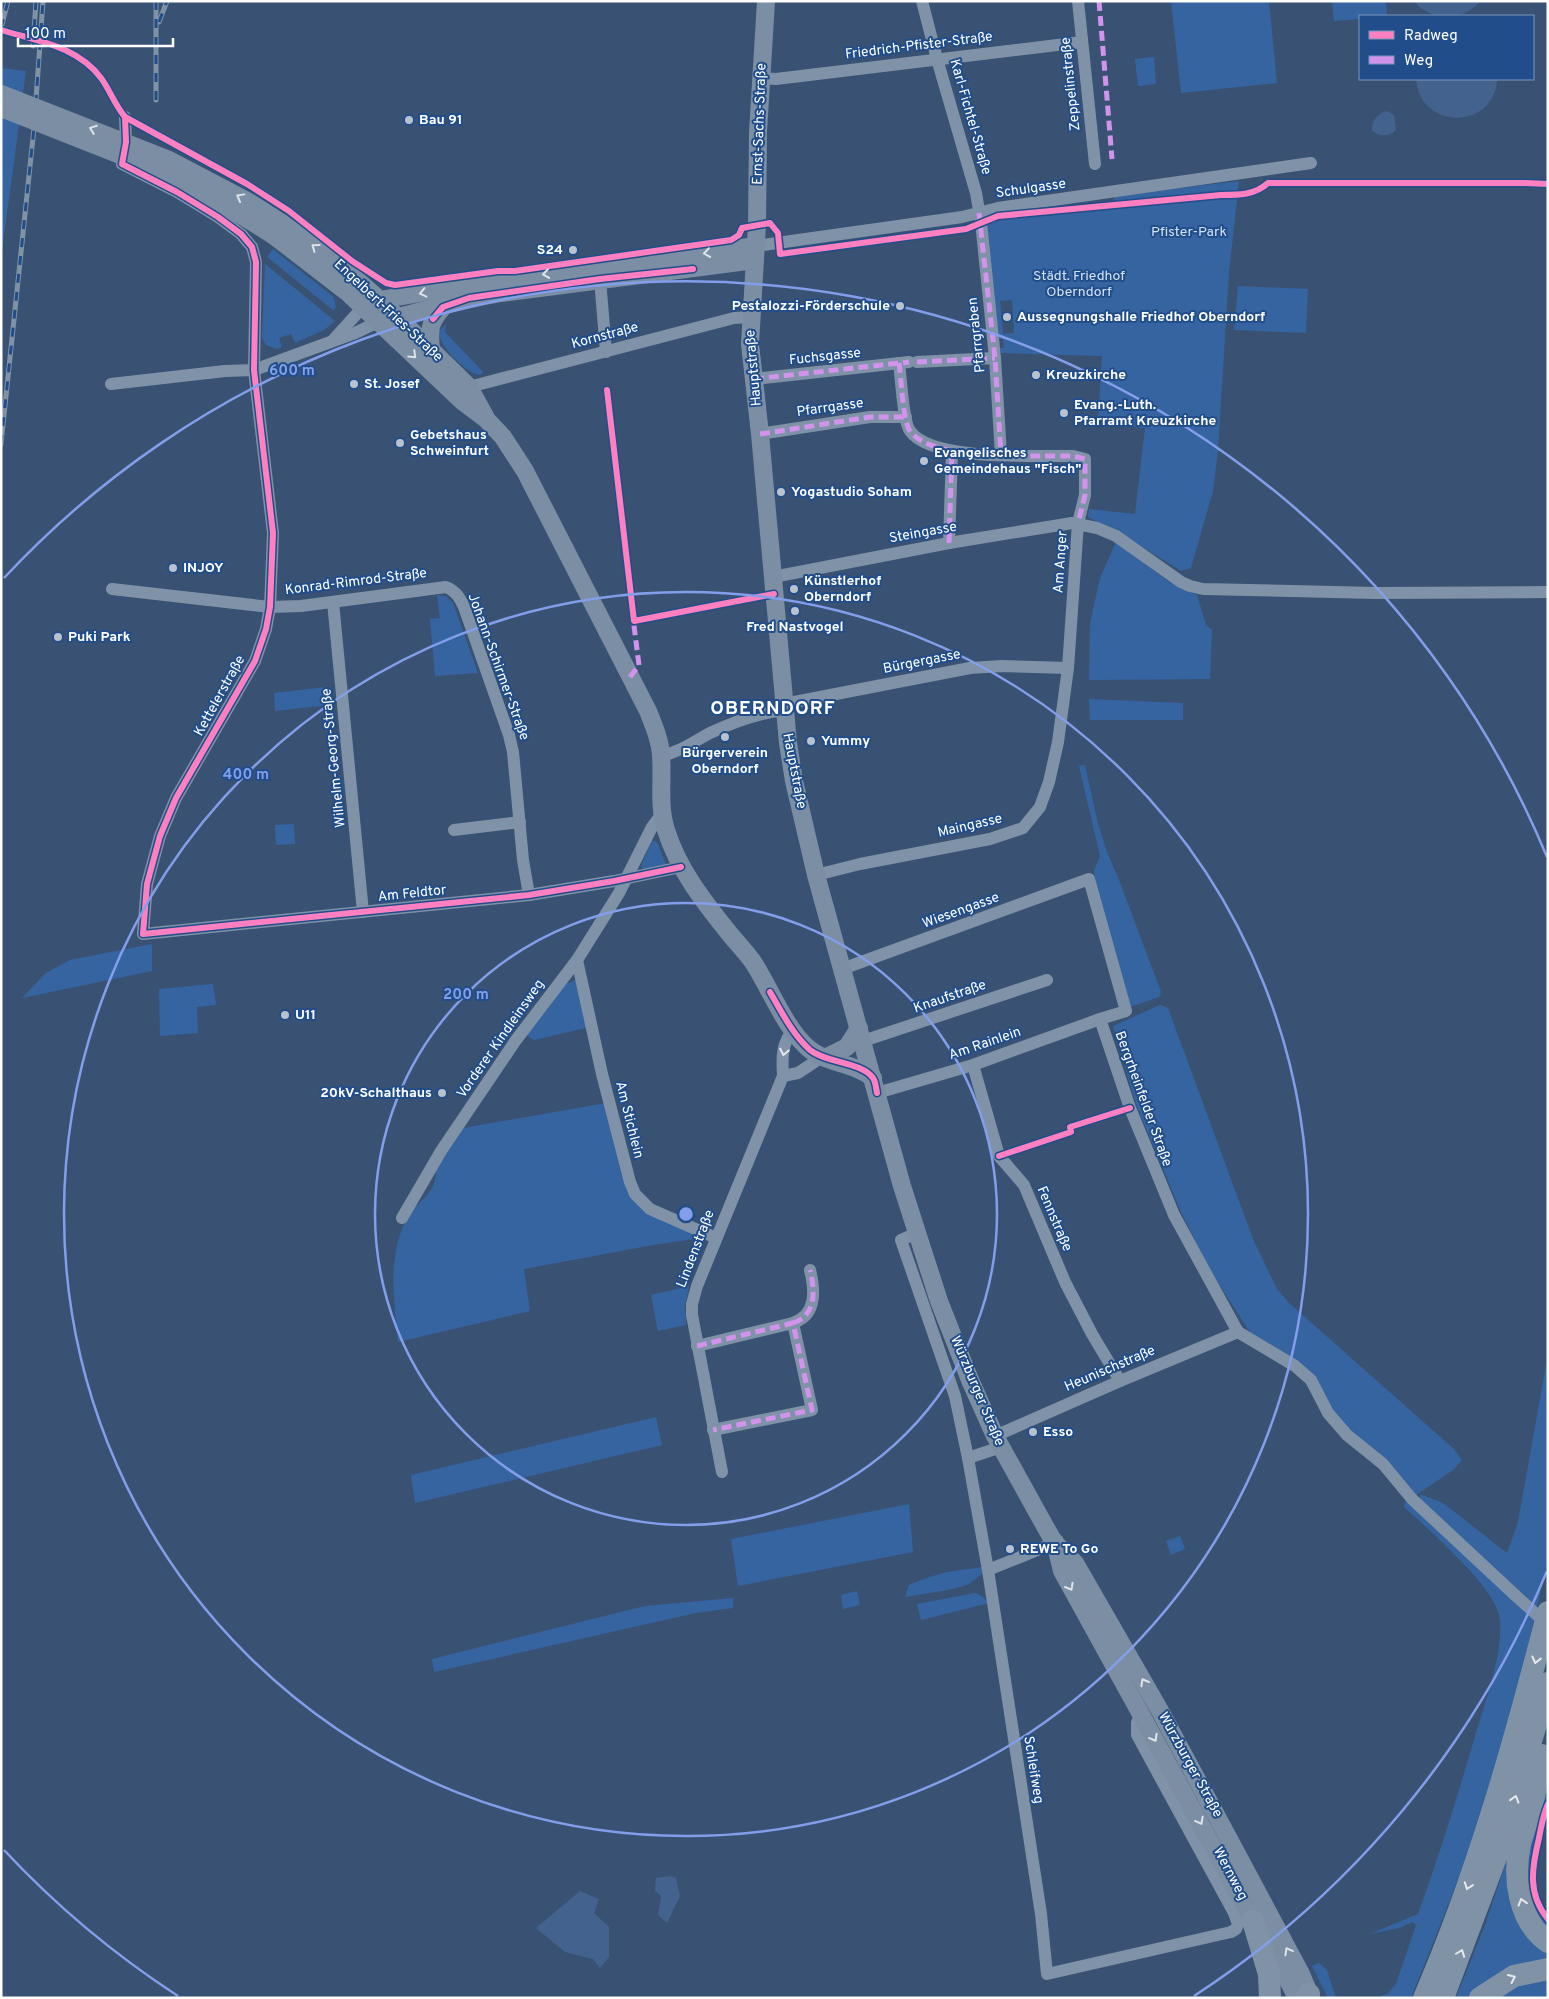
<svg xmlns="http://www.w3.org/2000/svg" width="1549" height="1999" font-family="Overpass,sans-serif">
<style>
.green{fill:#3664a1;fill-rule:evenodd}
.water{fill:#43628d}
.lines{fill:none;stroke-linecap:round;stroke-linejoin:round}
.street{stroke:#8092a7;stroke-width:12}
.secondary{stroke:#7b8ea3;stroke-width:18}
.highway{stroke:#8092a6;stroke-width:22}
.rail-casing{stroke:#8092a6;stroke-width:5}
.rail{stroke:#214e8b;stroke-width:3;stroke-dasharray:9;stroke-linecap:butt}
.street-bridge{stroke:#8092a7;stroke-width:12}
.secondary-bridge{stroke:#7b8ea3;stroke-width:18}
.quiet{stroke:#d193ec;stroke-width:5;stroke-dasharray:10 5;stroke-linecap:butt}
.cycleway-casing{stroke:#214e8b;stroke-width:9}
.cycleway{stroke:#ff80c0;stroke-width:6}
.oneway{stroke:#dee3e8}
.oneway2{stroke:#e6e9ed}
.ring{fill:none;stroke:#839eea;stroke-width:2.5}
.poi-dot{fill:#bac2ce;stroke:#214e8b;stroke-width:2}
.labels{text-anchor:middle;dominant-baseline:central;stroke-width:4;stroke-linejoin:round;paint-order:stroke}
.street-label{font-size:14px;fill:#fff;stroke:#214e8b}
.poi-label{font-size:14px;font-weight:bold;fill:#fff;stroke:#214e8b;text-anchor:start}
.park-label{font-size:14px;fill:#d3e3f8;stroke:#214e8b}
.district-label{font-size:19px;font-weight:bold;letter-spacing:1px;fill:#fff;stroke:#214e8b}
.centre{fill:#839eea;stroke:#214e8b;stroke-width:2.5}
.ring-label{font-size:15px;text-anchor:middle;font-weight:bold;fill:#839eea;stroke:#214e8b;stroke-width:4;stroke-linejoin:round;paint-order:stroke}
</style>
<rect width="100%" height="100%" fill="#395273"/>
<g class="green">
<polygon points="1171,1 1269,1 1277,83 1181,93"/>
<polygon points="1332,1 1386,1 1387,16 1360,16 1360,19 1334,21"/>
<polygon points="1154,57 1156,84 1138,86 1135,59"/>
<polygon points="1,68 26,71 1,259"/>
<path d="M1239,181L1229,273L1218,450L1213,491L1191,568L1181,571L1123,535L1088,517L1089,509L1135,514L1145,428L1098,423L1102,356L1001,353L1000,348H1004L1003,339H998L983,222L1113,208L1114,196ZM1012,300L1014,333L1003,334L1000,301Z"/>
<polygon points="273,249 330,294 334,298 336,308 333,310 267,257"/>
<polygon points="265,264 335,321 324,330 295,343 291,334 279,338 282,347 277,349 266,345 262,338"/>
<polygon points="1238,286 1308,289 1306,333 1234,330"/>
<path d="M446,324L445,332L483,372L480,375C466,373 438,346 439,331Z"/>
<polygon points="1116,542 1169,582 1197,595 1206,625 1212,630 1210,679 1089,680 1090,623 1100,578"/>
<polygon points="437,595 446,596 453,603 478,673 435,676 430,619 440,618"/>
<polygon points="326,687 328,705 275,711 274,693"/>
<polygon points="1089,699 1183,703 1183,720 1090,720"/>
<polygon points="1085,765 1098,824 1107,852 1119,880 1161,992 1159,997 1127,1008 1096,891 1094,871 1100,856 1079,766"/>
<polygon points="294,824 295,844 276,845 275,825"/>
<polygon points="652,841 655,841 658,844 666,865 643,870 641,866"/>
<polygon points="152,944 152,971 22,998 46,973 70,960"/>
<polygon points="575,980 579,983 590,1027 534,1040 525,1034 562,986"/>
<polygon points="213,984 216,1005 197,1007 198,1033 160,1036 159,989"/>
<polygon points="1160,1005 1168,1008 1253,1239 1277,1289 1289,1303 1454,1449 1462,1460 1453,1470 1412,1498 1347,1434 1311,1380 1256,1342 1210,1270 1181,1212 1136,1104 1113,1026"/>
<path d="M606,1103L634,1199L701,1235V1238L653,1245L524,1269L530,1311L398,1342C394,1302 387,1258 406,1220C415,1202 440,1192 435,1169L463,1128Z"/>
<polygon points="689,1286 685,1306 686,1325 658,1331 651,1295"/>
<polygon points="1548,1354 1548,1559 1537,1607 1428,1508 1420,1500 1420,1494 1443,1503 1507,1553 1518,1522"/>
<polygon points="656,1417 662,1445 415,1503 411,1475"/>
<path d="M1409,1500L1534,1620L1513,1713L1476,1835L1411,1998H1378L1388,1993L1396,1984L1416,1925L1412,1922L1399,1928L1370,1934L1418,1914C1440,1854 1458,1794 1476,1733C1485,1703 1506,1645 1499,1615C1491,1583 1429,1530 1404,1507L1405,1502Z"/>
<polygon points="909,1504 913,1552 738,1586 731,1539"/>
<polygon points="1180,1536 1185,1549 1171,1555 1166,1541"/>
<path d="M984,1566L985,1572L967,1585L948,1590L905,1597L909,1585C925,1578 942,1572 960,1570C969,1569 975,1569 984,1566Z"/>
<polygon points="857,1591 860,1605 843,1609 841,1595"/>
<polygon points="975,1593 982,1596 989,1603 921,1620 917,1604"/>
<polygon points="733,1598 733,1608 696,1613 434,1672 432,1659 645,1606"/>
<polygon points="1548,1748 1548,1804 1531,1866 1531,1879 1536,1904 1548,1922 1548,1937 1523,1897 1528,1836"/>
<polygon points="1520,1820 1513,1852 1548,1948 1548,1964 1471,1998 1456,1998 1485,1925"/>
<polygon points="1319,1963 1327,1970 1336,1998 1328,1998 1312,1966"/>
<polygon points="1548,1972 1548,1998 1485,1998"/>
</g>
<g class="water">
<path d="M1414,1H1480C1464,22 1430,22 1414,1Z"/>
<path d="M1416,79H1497C1495,130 1420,131 1416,79Z"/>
<path d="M1387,111L1394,115L1396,130C1389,137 1378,137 1372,130C1371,120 1378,114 1387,111Z"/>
<polygon points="670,1876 676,1878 680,1896 667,1923 658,1915 661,1896 655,1891 656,1878"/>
<polygon points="580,1891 599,1899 594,1913 609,1927 609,1957 600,1968 593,1959 565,1952 536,1928"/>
</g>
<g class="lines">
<g class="street">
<polyline points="922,1 937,59 976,193 981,222 995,358 1001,455"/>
<polyline points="1078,1 1095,164"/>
<polyline points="761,78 776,79 1082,42"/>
<polyline points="125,117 126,142 122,164 177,192 218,217 241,234 252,247 256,262 254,370 273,533 270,607 266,629 255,661 176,798 160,836 147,884 143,934 529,895 614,881 681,867"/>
<polyline points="756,246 962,217 998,208 1311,163"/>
<polyline points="600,279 606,352"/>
<polyline points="334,339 363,307"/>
<polyline points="917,362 995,358"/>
<polyline points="754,379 909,362"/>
<polyline points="111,384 225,371 254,370 355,333 378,322"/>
<polyline points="469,387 734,318 750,317"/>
<polyline points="760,434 870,417 906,417"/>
<polyline points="949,543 952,452"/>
<polyline points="773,577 949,543 1072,523 1097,528 1116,536 1181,582 1190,586 1203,589 1376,593 1548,592"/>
<path d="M112,589L270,607L301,606L446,587C456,591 460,598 464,607L509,735L513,752L523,860L529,895"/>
<polyline points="333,602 363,912"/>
<polyline points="784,704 970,668 1002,666 1068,668"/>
<path d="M661,756C680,752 693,742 710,733C733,722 759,713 784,710"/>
<polyline points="454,830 520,822"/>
<path d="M816,875L860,864L990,839L1023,828L1040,807L1049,782L1058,742L1068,668L1078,523L1085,495V459L1073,456C1037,455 932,462 910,431C903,422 901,376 899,363"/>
<polyline points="577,960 602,1074 630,1182 635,1194 650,1209 716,1238"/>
<polyline points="842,969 1089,879 1126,1011 1100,1019 1130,1108 1174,1215 1238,1332"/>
<polyline points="863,1041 1047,980"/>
<polyline points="973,1065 999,1156 1024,1185 1065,1282 1092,1334 1120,1381"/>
<polyline points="783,1076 798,1073 822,1057"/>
<polyline points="877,1093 973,1065 1100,1019"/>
<polyline points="402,1218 441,1151 516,1040 577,960 619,893 652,827 662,814"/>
<polyline points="917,1233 901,1240 955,1396 968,1458 988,1570 1041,1914 1047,1974 1231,1932 1236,1929 1238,1924 1234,1913 1137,1735 1137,1722 1143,1718"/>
<path d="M793,1323C817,1315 815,1290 810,1270"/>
<polyline points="1238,1332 1295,1366 1311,1380 1328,1413 1347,1435 1383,1464 1412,1499 1515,1595"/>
<polyline points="697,1346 793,1323 812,1410 713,1430"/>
<polyline points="995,1436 1120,1381 1238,1332"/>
<polyline points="968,1458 1001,1447"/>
<path d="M722,1472L692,1315V1304L697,1286L783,1076C782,1060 781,1042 794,1030"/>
<polyline points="988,1570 1040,1549 1054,1542"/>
</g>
<g class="secondary">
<polyline points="766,1 758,132 757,225 750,344 760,434 788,743 794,781 816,875 902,1186 939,1301 970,1380 995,1436 1046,1528 1054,1542 1075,1563 1159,1709 1230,1841 1301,1974 1311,1998"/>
<polyline points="282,223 334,260 380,300 469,387 485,416"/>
<path d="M273,235L347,292L462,401L486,419L503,437L525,471L648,711C654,726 660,740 661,755C663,780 658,805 666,830C678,869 704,902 729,933C737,943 746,952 753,962C770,988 785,1028 808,1048C826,1064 853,1062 873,1078"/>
<polyline points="363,307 380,300 472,284 756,246"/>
<path d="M378,322C419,312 460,300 501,293L755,260"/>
<path d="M431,350C429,329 429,323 443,307"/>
<polyline points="825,1058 847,1047 859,1028"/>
<polyline points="1055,1542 1062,1571 1143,1718 1253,1921 1269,1943 1297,1998"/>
</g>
<g class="highway">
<path d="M1542,1755C1539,1773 1536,1790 1531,1808C1528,1820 1523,1832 1520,1844C1513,1877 1518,1921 1548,1942"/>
<polyline points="1253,1921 1269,1974 1270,1998"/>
<polyline points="1307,1998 1309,1994"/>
<path d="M1424,1998C1478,1873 1514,1744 1548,1612"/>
<polyline points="1443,1998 1501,1844 1548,1683"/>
<polyline points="1480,1998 1514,1976 1548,1969"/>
</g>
<g class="rail-casing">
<g id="rail">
<polyline points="159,22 167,1"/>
<polyline points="1,28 8,1"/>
<polyline points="33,46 36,1"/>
<polyline points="156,100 156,1"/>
<polyline points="1,444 34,128 43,1"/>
</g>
</g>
<use href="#rail" class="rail"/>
<polyline class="street-bridge" points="1515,1595 1548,1625"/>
<g class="secondary-bridge">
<polyline points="1,94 169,160 249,202 282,223"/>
<polyline points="1,108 163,172 210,196 273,235"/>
</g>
<g class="quiet">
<polyline points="1099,1 1112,159"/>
<polyline points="979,213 995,358 1001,455"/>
<polyline points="917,362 995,358"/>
<path d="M899,363C901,376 903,422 910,431C932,462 1037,455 1073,456L1085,459V495L1078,523"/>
<polyline points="754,379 909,362"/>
<polyline points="760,434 870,417 906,417"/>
<polyline points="949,543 952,452"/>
<polyline points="630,677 639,665 633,618"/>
<path d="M793,1323C817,1315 815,1290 810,1270"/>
<polyline points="697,1346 793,1323 812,1410 713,1430"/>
</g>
<g class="cycleway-casing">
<g id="cycleway">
<path d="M1,30C37,41 77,46 101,78C110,90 114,104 125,117L247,184L289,211L352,261L386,283L395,285L498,271H515L731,240L739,235L742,228L770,223L778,233L780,254L966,229L998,216L1221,195C1239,195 1255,195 1268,183H1525L1548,184"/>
<polyline points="125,117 126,142 122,164 177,192 218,217 241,234 252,247 256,262 254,370 273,533 270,607 266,629 255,661 176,798 160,836 147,884 143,934 529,895 614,881 681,867"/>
<polyline points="433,319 443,307 469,298 600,279 693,269"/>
<polyline points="607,390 634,621 774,594"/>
<path d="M770,992C781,1011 793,1035 810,1050C826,1063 862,1062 873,1078C876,1082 876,1089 877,1093"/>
<polyline points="999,1156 1071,1132 1070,1127 1130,1108"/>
<path d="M1548,1804C1543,1815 1541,1827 1539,1838C1532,1867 1527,1894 1548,1919"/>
</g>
</g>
<use href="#cycleway" class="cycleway"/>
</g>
<defs><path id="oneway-chevron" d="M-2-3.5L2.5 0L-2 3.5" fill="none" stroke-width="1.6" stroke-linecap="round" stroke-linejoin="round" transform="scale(1.25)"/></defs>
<g class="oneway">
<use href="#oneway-chevron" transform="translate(93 129) rotate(-159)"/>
<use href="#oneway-chevron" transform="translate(240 197) rotate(-151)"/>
<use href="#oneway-chevron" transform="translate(315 247) rotate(-144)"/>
<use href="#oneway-chevron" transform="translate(707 253) rotate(172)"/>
<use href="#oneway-chevron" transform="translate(546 274) rotate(172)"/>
<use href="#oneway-chevron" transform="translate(423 293) rotate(167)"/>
<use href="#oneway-chevron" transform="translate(413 355) rotate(44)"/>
<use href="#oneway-chevron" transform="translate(1070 1587) rotate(60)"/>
<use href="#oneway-chevron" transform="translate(1144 1682) rotate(-119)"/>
<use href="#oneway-chevron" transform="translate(1154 1738) rotate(61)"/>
<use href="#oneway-chevron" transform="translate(1200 1821) rotate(61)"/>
<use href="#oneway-chevron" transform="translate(1288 1951) rotate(-119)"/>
</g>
<g class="oneway2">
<use href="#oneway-chevron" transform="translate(784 1052) rotate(101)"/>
<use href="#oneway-chevron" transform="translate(1536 1660) rotate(104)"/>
<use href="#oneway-chevron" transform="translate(1515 1799) rotate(-73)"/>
<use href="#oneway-chevron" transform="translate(1468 1886) rotate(110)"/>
<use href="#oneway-chevron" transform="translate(1522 1902) rotate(-107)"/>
<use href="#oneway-chevron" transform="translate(1461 1953) rotate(-69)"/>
<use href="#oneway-chevron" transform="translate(1512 1978) rotate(-25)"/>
</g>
<g class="ring">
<circle cx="686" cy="1214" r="311"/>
<circle cx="686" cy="1214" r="622"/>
<path d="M1547 1571A932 932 0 0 1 1194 1996M178 1996A932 932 0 0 1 4 1850M4 578A932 932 0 0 1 1547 857"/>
</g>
<g class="poi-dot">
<circle cx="409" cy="120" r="5"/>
<circle cx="573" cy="250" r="5"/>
<circle cx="900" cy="306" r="5"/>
<circle cx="1007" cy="317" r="5"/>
<circle cx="1036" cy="375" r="5"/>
<circle cx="354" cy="384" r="5"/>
<circle cx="1064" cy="413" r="5"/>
<circle cx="400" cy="443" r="5"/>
<circle cx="924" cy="461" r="5"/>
<circle cx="781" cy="492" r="5"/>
<circle cx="173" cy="568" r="5"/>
<circle cx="794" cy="589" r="5"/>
<circle cx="795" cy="611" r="5"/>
<circle cx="58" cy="637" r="5"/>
<circle cx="725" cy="737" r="5"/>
<circle cx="811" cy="741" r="5"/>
<circle cx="285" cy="1015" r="5"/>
<circle cx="442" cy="1093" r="5"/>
<circle cx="1033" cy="1432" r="5"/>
<circle cx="1010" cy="1549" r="5"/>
</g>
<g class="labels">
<g class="street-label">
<text transform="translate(919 46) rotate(-7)">Friedrich-Pfister-Straße</text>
<text transform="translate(1071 84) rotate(-96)">Zeppelinstraße</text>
<text transform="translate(970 117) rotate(74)">Karl-Fichtel-Straße</text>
<text transform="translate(760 124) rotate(-88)">Ernst-Sachs-Straße</text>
<text transform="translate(1031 189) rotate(-8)">Schulgasse</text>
<text transform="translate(388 311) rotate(43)">Engelbert-Fries-Straße</text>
<text transform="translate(977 335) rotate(-96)">Pfarrgraben</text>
<text transform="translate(605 336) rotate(-15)">Kornstraße</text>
<text transform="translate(825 357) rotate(-6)">Fuchsgasse</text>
<text transform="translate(754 368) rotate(-95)">Hauptstraße</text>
<text transform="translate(830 408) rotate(-8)">Pfarrgasse</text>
<text transform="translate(923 533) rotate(-10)">Steingasse</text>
<text transform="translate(1061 562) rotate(-86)">Am Anger</text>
<text transform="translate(356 582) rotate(-7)">Konrad-Rimrod-Straße</text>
<text transform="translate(922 662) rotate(-11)">Bürgergasse</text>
<text transform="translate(498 667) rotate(70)">Johann-Schirmer-Straße</text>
<text transform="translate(220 696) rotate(-61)">Kettelerstraße</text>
<text transform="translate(334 758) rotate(-96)">Wilhelm-Georg-Straße</text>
<text transform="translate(794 771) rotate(79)">Hauptstraße</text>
<text transform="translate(970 826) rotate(-13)">Maingasse</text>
<text transform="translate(412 894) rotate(-6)">Am Feldtor</text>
<text transform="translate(961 911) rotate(-20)">Wiesengasse</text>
<text transform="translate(950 997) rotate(-19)">Knaufstraße</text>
<text transform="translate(501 1039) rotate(-55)">Vorderer Kindleinsweg</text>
<text transform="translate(985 1044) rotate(-19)">Am Rainlein</text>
<text transform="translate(1143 1099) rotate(70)">Bergrheinfelder Straße</text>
<text transform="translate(629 1120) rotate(76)">Am Stichlein</text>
<text transform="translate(1054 1219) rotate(67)">Fennstraße</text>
<text transform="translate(696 1249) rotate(-69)">Lindenstraße</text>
<text transform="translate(1110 1369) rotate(-23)">Heunischstraße</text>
<text transform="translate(977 1391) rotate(67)">Würzburger Straße</text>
<text transform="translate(1190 1765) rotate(61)">Würzburger Straße</text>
<text transform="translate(1033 1770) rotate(81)">Schleifweg</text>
<text transform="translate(1230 1874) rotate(62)">Wernweg</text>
</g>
<g class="poi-label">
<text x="419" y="120">Bau 91</text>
<text x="563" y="250" text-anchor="end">S24</text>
<text x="890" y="306" text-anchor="end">Pestalozzi-Förderschule</text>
<text x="1017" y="317">Aussegnungshalle Friedhof Oberndorf</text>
<text x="1046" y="375">Kreuzkirche</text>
<text x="364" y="384">St. Josef</text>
<text x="1074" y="405">Evang.-Luth.<tspan x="1074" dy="16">Pfarramt Kreuzkirche</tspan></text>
<text x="410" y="435">Gebetshaus<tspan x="410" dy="16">Schweinfurt</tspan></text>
<text x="934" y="453">Evangelisches<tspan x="934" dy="16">Gemeindehaus "Fisch"</tspan></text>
<text x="791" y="492">Yogastudio Soham</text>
<text x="183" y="568">INJOY</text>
<text x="804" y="581">Künstlerhof<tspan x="804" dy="16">Oberndorf</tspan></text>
<text x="795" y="627" text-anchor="middle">Fred Nastvogel</text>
<text x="68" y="637">Puki Park</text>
<text x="821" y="741">Yummy</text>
<text x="725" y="753" text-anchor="middle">Bürgerverein<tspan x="725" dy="16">Oberndorf</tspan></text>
<text x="295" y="1015">U11</text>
<text x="432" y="1093" text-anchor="end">20kV-Schalthaus</text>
<text x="1043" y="1432">Esso</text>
<text x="1020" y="1549">REWE To Go</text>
</g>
<g class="park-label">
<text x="1189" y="232">Pfister-Park</text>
<text x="1079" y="276">Städt. Friedhof<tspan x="1079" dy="16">Oberndorf</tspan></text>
</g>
<g class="district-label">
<text x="773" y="709">OBERNDORF</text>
</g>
</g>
<circle cx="686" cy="1214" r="8" class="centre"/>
<g class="ring-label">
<text x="292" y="375">600 m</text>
<text x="246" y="779">400 m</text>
<text x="466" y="999">200 m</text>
</g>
<rect width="1549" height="1999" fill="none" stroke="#ffffff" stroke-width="5"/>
<rect x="1359" y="15" width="175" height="65" fill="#214e8b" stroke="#7a95b9"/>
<rect x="1369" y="31" width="25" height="8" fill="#ff80c0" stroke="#7a95b9"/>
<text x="1404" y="40" font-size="15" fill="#ffffff">Radweg</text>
<rect x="1369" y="56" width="25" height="8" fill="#d193ec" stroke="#7a95b9"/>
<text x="1404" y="65" font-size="15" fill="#ffffff">Weg</text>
<path d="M18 38v8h155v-8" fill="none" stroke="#ffffff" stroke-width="2.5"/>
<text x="25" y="38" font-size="15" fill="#ffffff" stroke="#214e8b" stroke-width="4" paint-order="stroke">100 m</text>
</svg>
